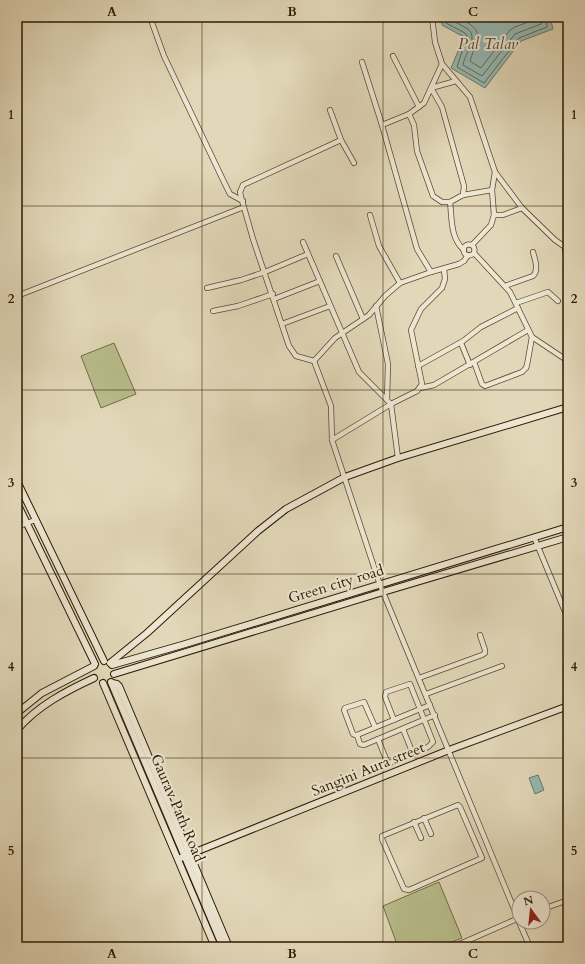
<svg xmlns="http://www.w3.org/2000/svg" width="585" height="964" font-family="Cardo,serif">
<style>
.green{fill:#b8be8c;stroke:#736c46}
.water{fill:#95b9b4;stroke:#6c796c}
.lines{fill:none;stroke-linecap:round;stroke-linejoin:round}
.shore{stroke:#62695a;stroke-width:1}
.street-casing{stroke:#5b492e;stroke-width:6}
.secondary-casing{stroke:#2e1900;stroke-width:8}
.street{stroke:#ece6d2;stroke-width:4.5}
.secondary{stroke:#ece6d2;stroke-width:6}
.grid{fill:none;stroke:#2e1900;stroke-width:1;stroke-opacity:0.55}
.labels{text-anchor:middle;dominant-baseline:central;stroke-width:4;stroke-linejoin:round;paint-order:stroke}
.street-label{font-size:15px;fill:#2e1900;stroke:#ece6d2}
.water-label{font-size:16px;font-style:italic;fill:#4d4936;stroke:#ece6d2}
.neatline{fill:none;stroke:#2e1900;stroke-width:1.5}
.grid-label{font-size:13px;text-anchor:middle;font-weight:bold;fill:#2e1900}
</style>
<rect width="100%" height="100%" fill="#e2d8b9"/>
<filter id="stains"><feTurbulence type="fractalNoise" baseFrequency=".005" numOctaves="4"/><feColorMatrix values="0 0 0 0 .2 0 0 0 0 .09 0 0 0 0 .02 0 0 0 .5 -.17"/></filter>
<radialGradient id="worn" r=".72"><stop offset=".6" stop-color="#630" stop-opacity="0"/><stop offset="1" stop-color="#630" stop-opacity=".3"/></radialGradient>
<g class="green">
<polygon points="114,343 136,394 101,408 81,356"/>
<polygon points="439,882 462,938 439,947 398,947 383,906"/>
</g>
<g class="water">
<polygon points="441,17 550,17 553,29 521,41 485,88 451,68 464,37 442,25"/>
<polygon points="538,775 544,790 535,794 529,778"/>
</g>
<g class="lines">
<g class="shore">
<polyline points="445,17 446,23 465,33 467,36 457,67 484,83 519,38 547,27 546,17"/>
<path d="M450,17L451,20C457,23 463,26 468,29C479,38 464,55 463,65L482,76L515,34L541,24V17"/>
<path d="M458,17C486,32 478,35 470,61L481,68L510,30L515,27L534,20L535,17"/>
</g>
<g class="street-casing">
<g id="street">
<polyline points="150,17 164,56 224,182 230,194 243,201"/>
<polyline points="432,17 435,42 442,64 470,97 495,172 522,208 555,240 565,247 568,247"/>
<polyline points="393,56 419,107"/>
<polyline points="362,62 382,125 417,249 431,272"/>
<polyline points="330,110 341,140 243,185 240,192 241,197 253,239 289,346 296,356 314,361 331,406 332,440 380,585 519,921"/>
<polyline points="409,114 414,125 417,151 433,196 442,202 450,202 463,195 464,186 442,107 431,88 456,81"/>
<polyline points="382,125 409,114 424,103 442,64"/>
<polyline points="341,140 354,163"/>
<polyline points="463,195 492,190"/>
<path d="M450,202C452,218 450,238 464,250"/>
<polyline points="370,215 379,246 400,283"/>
<polyline points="494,215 492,190 495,172"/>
<polyline points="303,242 359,372 391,404 398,458"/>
<circle cx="469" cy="250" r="5.5"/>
<polyline points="472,245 491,225 494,215 503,215 522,208"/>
<polyline points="565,247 568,270"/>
<polyline points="474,253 510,292 532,337 568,361"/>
<polyline points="336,256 363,319"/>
<path d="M505,286L533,276C539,270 535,260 533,252"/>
<polyline points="207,288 241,280 265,272 308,254"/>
<polyline points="17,296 244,207"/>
<polyline points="274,299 320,281"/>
<polyline points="516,303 548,292 558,301"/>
<polyline points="376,306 388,364 387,400"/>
<polyline points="213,311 238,306 273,294"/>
<polyline points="282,324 330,306"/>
<polyline points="461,343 470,365"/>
<polyline points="314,361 335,338 369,315 385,296 400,283 431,272 459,264 464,261 468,255"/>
<polyline points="474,362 482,384 485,386 522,372 526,368 527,365 532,337"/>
<polyline points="418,366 463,341 481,327 518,308"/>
<polyline points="420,388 434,385 528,330"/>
<polyline points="332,440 391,404 417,391 422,384 411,330 421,309 442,288 445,279 444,269"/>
<polyline points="17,527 35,520"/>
<polyline points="534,537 568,619"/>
<polyline points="419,678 482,655 485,653 485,650 480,635"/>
<polyline points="426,694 502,666"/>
<polyline points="375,727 364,702 345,708 344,710 353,734 355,735 357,735 430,705"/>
<polyline points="403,729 413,754"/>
<polyline points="357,735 360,744 364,745 435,715"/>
<polyline points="378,739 388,764"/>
<polyline points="368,772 428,747 433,742 410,684 386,692 385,697 394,720"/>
<polygon points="458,805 460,807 482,858 409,890 404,889 382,839 382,836"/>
<polyline points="424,818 431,834"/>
<polyline points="414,822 421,838"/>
<polyline points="565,902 568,909"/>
<polyline points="543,909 568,900"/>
<polyline points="519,922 530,947"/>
<polyline points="453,947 519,918"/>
</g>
</g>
<g class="secondary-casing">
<g id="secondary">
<polyline points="17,481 104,661"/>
<polyline points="17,503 95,664"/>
<polyline points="110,663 147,633 258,531 286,509 345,477 398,458 568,407"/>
<polyline points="112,665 182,645 568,527"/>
<polyline points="114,674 383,592 568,537"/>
<polyline points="111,682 223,947"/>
<polyline points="103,683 215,947"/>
<polyline points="112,683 117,684 119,686 229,947"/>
<polyline points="17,713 42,693 94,666"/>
<path d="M17,730C37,706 66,691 94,678"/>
<polyline points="178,859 449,750 568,706"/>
</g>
</g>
<use href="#street" class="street"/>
<use href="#secondary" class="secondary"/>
</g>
<path class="grid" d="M202,17V947M383,17V947M17,206H568M17,390H568M17,574H568M17,758H568"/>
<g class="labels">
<g class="street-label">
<text transform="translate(336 584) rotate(-17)">Green city road</text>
<text transform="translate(368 769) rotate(-22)">Sangini Aura street</text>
<text transform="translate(178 808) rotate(67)">Gaurav Path Road</text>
</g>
<g class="water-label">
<text x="488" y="44">Pal Talav</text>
</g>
</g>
<rect width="585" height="964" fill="none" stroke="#e2d8b9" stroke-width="44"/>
<g transform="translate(531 910) rotate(345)"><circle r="19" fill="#ece6d2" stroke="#a0947e"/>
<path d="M0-3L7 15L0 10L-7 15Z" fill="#8f2418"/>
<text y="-6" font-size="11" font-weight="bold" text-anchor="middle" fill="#2e1900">N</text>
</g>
<rect x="22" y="22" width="541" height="920" class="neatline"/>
<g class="grid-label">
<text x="112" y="16">A</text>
<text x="292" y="16">B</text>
<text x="473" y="16">C</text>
<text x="11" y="119">1</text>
<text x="574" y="119">1</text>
<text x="11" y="303">2</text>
<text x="574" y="303">2</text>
<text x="11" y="487">3</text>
<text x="574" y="487">3</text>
<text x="11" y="671">4</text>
<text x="574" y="671">4</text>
<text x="11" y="855">5</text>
<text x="574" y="855">5</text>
<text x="112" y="958">A</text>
<text x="292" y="958">B</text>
<text x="473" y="958">C</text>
</g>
<rect width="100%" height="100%" filter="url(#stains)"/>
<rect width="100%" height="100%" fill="url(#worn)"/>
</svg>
